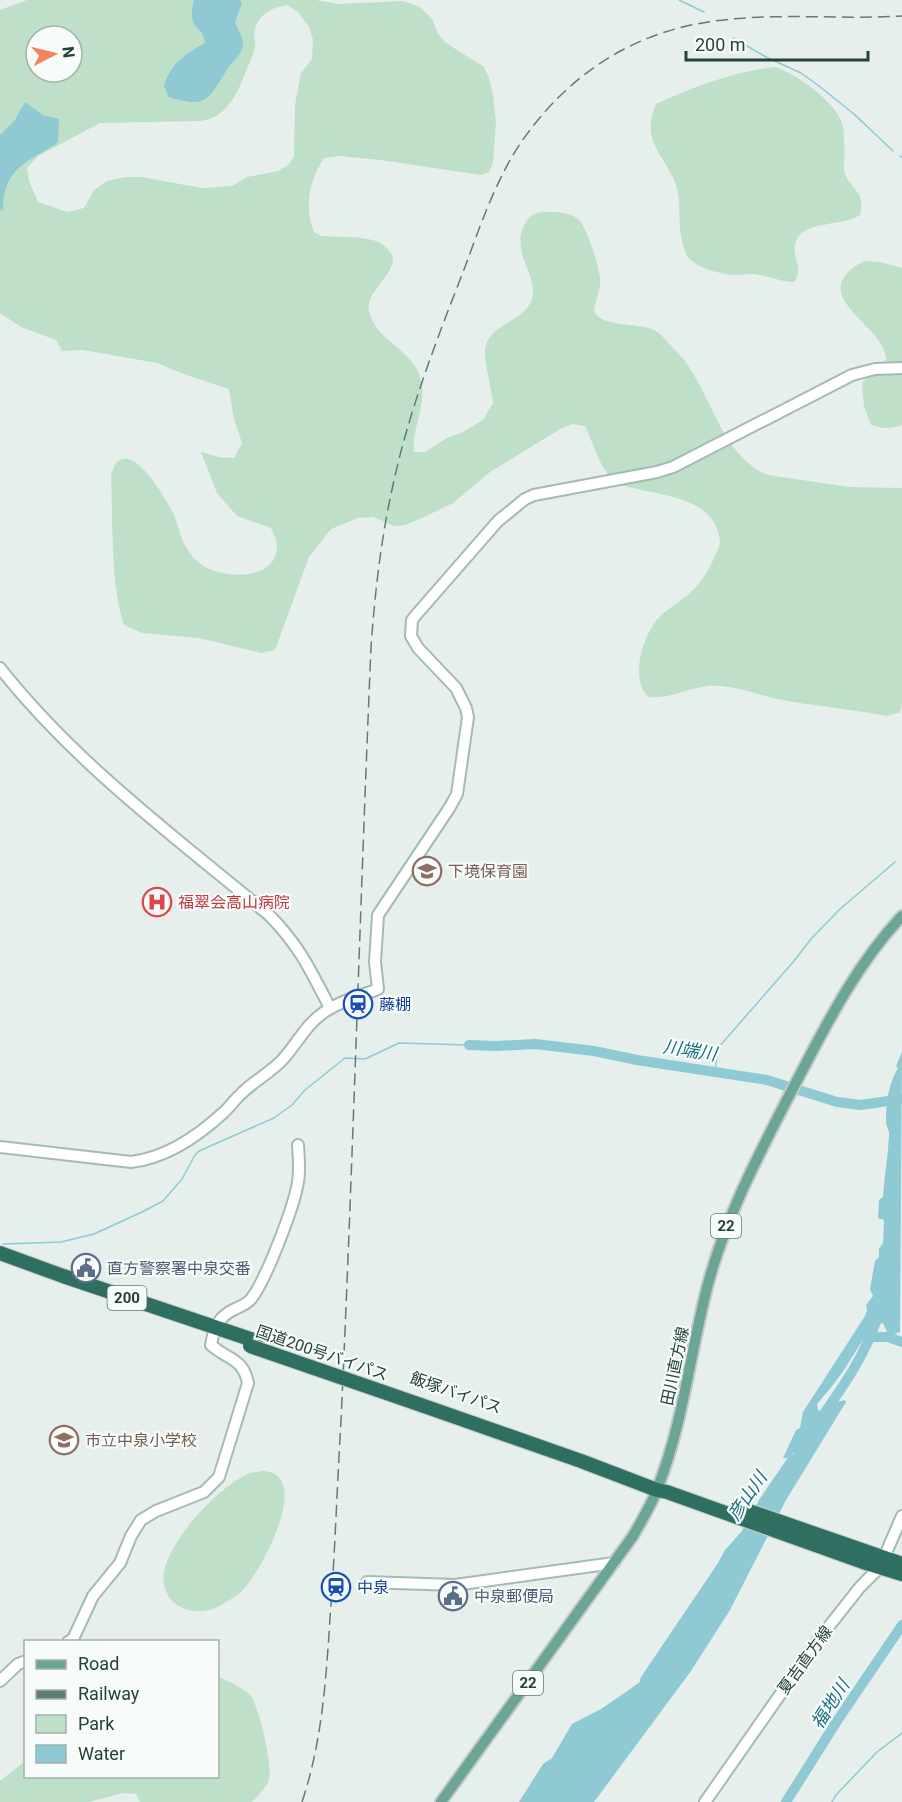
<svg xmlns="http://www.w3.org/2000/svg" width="902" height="1802" font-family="Roboto,'Noto Sans JP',sans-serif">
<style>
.green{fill:#bfe0c8;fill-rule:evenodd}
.water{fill:#8ec9d4}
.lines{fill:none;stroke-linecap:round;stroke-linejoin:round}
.stream{stroke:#8ec9d4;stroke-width:1.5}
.river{stroke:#8ec9d4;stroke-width:10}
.secondary-casing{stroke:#a4bbb3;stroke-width:14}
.primary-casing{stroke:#c2cac8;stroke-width:14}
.highway-casing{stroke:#c2cac8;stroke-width:16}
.secondary{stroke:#fff;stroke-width:10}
.primary{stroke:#6aa596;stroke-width:10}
.highway{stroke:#2f6f62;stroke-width:14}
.rail{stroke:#5f7d75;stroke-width:1.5;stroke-dasharray:12 6;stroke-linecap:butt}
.highway-bridge-casing{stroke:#c2cac8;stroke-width:16;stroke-linecap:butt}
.highway-bridge{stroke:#2f6f62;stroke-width:14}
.labels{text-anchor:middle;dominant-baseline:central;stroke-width:4.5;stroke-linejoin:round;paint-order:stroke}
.shield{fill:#f7fbf9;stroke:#637a73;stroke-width:1.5}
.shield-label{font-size:15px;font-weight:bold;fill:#24423a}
.education-label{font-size:16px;fill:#785e54;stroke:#f7fbf9;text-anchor:start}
.health-label{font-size:16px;fill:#be3a42;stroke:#f7fbf9;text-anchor:start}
.transit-label{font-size:16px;fill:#164399;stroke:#f7fbf9;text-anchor:start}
.service-label{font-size:16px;fill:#4e5e75;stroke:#f7fbf9;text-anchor:start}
.street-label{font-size:16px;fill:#24423a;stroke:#f7fbf9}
.water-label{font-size:18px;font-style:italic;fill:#1c6f80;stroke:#f7fbf9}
</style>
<rect width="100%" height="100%" fill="#e6efeb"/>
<g class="green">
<path d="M27,0H316L339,4L403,1L420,7L432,19L438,34L446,43L484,67L489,78L493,95L496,122L493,163L489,172L481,175L380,160L340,156L324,158C309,181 304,207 314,232L321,236C338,237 355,236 372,240C380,242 385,245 390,252C402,266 372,288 369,303C368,307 369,313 371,317C378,339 409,350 418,372C431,401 411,425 414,452H425L447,438L461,433L483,420L493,403C492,390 482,355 486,345C493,321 531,321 533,293C534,270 508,247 528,219C533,212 544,211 552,212C560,212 572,214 578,219C587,227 599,266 600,278C601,289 596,300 594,310C598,327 637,323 652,329C662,333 671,347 679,354C712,390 719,455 768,475L849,487L902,488V704L900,712L887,716C851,709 813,706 777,699C755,694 731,684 708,686C688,688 670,699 649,697C640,689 639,680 639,668C640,653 645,638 653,625C662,610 679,604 691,592C701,583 709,570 714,558C716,553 720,547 720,541C716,500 668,496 637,489C630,487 621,486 616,482C600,471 594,444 585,426L573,424L562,428L490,472L453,503L422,518L405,525L394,526L373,517L358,518L331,529L309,557L275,650L261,653L199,638L142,633L124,625C110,582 113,520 111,474L116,463C118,461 121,459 124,459C141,456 167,501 174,515C178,525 180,536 185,545C188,551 194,559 199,563C220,580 278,582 277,545C277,540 273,534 271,528L237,516L217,493L201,452L219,457L234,458L242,443L234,419L229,389L184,374L157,363L83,350L62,351L56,340L21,327L0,313V10ZM287,5L298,12L309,27L313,40L312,59L301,73L295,105L294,157L288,165L278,171L247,177L232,186L202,188L141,177H126L107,181L94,190L84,208L67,212L38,202L29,181L27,168L38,156L100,123L200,121C226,118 236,96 245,74C248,66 253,56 255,47C256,41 253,34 255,29C259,14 273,7 287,5ZM36,36H72V72H36Z"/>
<path d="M776,67C797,75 834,100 842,123C844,129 844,136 844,142C846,152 842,165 845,174C852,191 866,192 860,215C842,227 804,220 796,241C790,255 805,268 794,282C779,282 768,275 753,274C747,273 741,275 735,275C721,274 698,269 688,257C685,253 683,244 682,240C677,222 682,202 676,185C664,153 640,142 656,104C693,87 735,71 776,67Z"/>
<path d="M864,261L880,262L902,268V425C890,429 884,429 871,425L864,406L862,383L886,360C888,326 800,295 864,261Z"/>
<path d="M261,1471C316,1471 260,1574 242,1591C237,1596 229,1600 223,1604C196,1621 159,1607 164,1572C170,1539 218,1487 248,1474C252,1472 257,1472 261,1471Z"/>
<path d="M218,1676C227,1681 242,1687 250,1695C259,1705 273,1767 269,1780C265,1789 259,1795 252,1802H140L136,1794L123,1793L89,1802H0V1781L25,1761L26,1776H218Z"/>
</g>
<g class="water">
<path d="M194,0H240L242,3L235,22C238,30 243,37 243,45C242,54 233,61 228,68C209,97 209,110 169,97L164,86C171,63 185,54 205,43C203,23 186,32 194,0Z"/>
<path d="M25,102L43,115L59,119L58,141L55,145C24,163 3,170 3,211L0,209V135L15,120Z"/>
<path d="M902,1052L900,1332L889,1336L883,1323C868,1326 853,1357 844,1370C836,1382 826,1393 817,1404L818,1410L823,1412L834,1403L845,1400L846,1402L786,1500L730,1610L691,1671L594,1802H519L543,1764L552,1758L572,1724L601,1709L626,1692L644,1679L663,1660L687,1623L699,1597L713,1583L717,1565L725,1550L742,1531L754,1507L767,1494L774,1491L795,1455L793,1453L787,1458H783L796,1430L800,1428L803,1412L865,1316L867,1310L866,1305L873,1296L870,1289L875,1261L879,1257V1249L883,1243L884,1220L878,1218L879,1200L883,1197C884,1177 888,1157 889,1136C890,1131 887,1128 886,1123C886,1103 888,1085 898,1068L896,1066Z"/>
</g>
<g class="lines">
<g class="stream">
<polyline points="679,0 704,12"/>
<polyline points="733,38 766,57 801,73 819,86 854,114 893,151"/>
<polyline points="900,156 902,157"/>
<polyline points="715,1071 718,1048 794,961 811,939 840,909 895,862"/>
<polyline points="3,1244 61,1242 94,1234 142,1212 163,1201 182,1179 195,1155 199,1151 274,1118 292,1105 305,1090 345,1058 365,1059 399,1043 469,1045"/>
<polyline points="832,1802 836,1795 877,1752 902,1733"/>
</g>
<g class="river">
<polyline points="469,1045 496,1046 535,1044 594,1051 637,1060 767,1080 837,1102 861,1105 902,1099"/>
<polyline points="871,1337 888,1337 902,1342"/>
<path d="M819,1421C842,1388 867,1353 878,1315"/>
<polyline points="763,1503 793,1459"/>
<polyline points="645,1680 722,1566"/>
<polyline points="786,1802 837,1721 902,1625"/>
</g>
<g class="secondary-casing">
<g id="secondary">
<path d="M0,668C76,764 176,838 269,915C299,945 311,971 330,1008"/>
<path d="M0,1147L131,1162C165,1158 198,1136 223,1113C230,1107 235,1099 242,1093C255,1080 272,1072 284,1058C298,1042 306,1025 323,1013C339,1001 361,996 378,989L375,962L378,915L450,807L457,794L468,717L466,708L456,688L418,648L411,636L412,620L416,615L498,521L525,499L534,495L657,472L673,467L852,375L875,369L902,368"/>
<polyline points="367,1582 455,1585 614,1563"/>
<path d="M68,1642L73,1639L93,1596L120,1563L131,1536L141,1520L156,1511L204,1492L219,1477L248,1383C243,1358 228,1360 211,1345C214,1327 219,1316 235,1309C241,1306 247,1304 251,1299C266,1280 294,1207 298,1182C300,1170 299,1158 298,1145"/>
<polyline points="0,1681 18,1664 26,1661"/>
<polyline points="705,1802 819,1639 860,1587 880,1567 902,1516"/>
</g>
</g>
<g class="primary-casing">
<path id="primary" d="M441,1802L633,1536C642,1520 652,1504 658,1487C683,1423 690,1354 707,1288C725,1218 758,1156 791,1092C823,1031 854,967 902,916"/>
</g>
<g class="highway-casing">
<g id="highway">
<polyline points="0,1253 63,1276 256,1341"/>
<polyline points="421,1405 581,1461 657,1490 667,1492 863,1562 902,1574"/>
<polyline points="749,1511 902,1564"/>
</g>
</g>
<use href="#secondary" class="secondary"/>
<use href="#primary" class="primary"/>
<use href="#highway" class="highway"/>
<path class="rail" d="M302,1802C322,1742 326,1681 330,1618C335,1553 337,1487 341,1421C353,1163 360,905 371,647C375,592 381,538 393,485C409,410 437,339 465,267C480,226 497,177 522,141C554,95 598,57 651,37C731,6 818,21 902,16"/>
<g class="highway-bridge-casing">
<polyline id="highway-bridge" points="250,1346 421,1405"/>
</g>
<use href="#highway-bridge" class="highway-bridge"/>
</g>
<defs>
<g id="school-ring" transform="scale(1.5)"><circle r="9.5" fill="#f7fbf9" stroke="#8d6e63" stroke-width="1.5"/><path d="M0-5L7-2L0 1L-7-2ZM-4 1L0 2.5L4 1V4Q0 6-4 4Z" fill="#8d6e63"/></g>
<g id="hospital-ring" transform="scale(1.5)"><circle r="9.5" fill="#f7fbf9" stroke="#e0444e" stroke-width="1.5"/><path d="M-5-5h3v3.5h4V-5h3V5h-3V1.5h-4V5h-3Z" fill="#e0444e"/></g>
<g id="station-ring" transform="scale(1.5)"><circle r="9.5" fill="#f7fbf9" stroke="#1a4fb4" stroke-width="1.5"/><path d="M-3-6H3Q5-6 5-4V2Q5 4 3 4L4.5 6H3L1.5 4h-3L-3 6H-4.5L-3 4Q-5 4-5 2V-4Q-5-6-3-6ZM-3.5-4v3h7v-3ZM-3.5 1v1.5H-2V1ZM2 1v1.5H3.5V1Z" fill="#1a4fb4"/></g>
<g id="civic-ring" transform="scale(1.5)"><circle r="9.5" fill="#f7fbf9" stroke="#5c6f8a" stroke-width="1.5"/><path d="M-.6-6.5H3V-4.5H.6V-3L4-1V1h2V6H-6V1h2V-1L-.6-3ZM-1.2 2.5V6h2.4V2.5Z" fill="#5c6f8a"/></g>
</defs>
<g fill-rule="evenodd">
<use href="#school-ring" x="427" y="871"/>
<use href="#hospital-ring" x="157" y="902"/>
<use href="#station-ring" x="358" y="1004"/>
<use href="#civic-ring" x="86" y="1268"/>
<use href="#school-ring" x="64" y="1440"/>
<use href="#station-ring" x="336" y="1587"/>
<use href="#civic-ring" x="453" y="1596"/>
</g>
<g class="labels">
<g class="shield">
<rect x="711" y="1214" width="30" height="24" rx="4.5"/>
<rect x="107.5" y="1286" width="39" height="24" rx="4.5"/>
<rect x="513" y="1671" width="30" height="24" rx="4.5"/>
</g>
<g class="shield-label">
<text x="726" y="1226">22</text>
<text x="127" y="1298">200</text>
<text x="528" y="1683">22</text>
</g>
<g class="education-label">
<text x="448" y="871">下境保育園</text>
<text x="85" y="1440">市立中泉小学校</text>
</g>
<g class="health-label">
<text x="178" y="902">福翠会高山病院</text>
</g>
<g class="transit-label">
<text x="379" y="1004">藤棚</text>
<text x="357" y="1587">中泉</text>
</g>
<g class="service-label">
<text x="107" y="1268">直方警察署中泉交番</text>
<text x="474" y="1596">中泉郵便局</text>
</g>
<g class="street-label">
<text transform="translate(322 1353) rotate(19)">国道200号バイパス</text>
<text transform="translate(675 1366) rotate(-78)">田川直方線</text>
<text transform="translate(456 1393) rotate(19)">飯塚バイパス</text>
<text transform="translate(805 1660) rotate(-54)">夏吉直方線</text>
</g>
<g class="water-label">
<text transform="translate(690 1050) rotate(9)">川端川</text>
<text transform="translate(747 1496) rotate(-56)">彦山川</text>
<text transform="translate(830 1704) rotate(-57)">福地川</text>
</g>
</g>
<rect x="24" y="1640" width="195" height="138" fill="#f7fbf9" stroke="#a3b1ad" stroke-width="1.5"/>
<rect x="36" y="1660" width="30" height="9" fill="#6aa596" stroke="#a3b1ad" stroke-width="1.5"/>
<text x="78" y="1670" font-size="18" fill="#24423a">Road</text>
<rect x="36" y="1690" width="30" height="9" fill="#5f7d75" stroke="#a3b1ad" stroke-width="1.5"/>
<text x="78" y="1700" font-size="18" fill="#24423a">Railway</text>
<rect x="36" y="1715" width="30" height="18" fill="#bfe0c8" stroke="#a3b1ad" stroke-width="1.5"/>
<text x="78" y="1730" font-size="18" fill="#24423a">Park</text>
<rect x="36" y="1745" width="30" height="18" fill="#8ec9d4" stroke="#a3b1ad" stroke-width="1.5"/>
<text x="78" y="1760" font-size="18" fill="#24423a">Water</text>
<g transform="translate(54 54) rotate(83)"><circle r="28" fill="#f7fbf9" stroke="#a3b1ad" stroke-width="1.5"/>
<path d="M0-4.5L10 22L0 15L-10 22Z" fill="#f4845f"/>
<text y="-9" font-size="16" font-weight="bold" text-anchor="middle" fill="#24423a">N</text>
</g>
<path d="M686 51v9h182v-9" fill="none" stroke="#24423a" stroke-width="3"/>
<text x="695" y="51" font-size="18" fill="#24423a" stroke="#f7fbf9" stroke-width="4.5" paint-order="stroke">200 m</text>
</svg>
